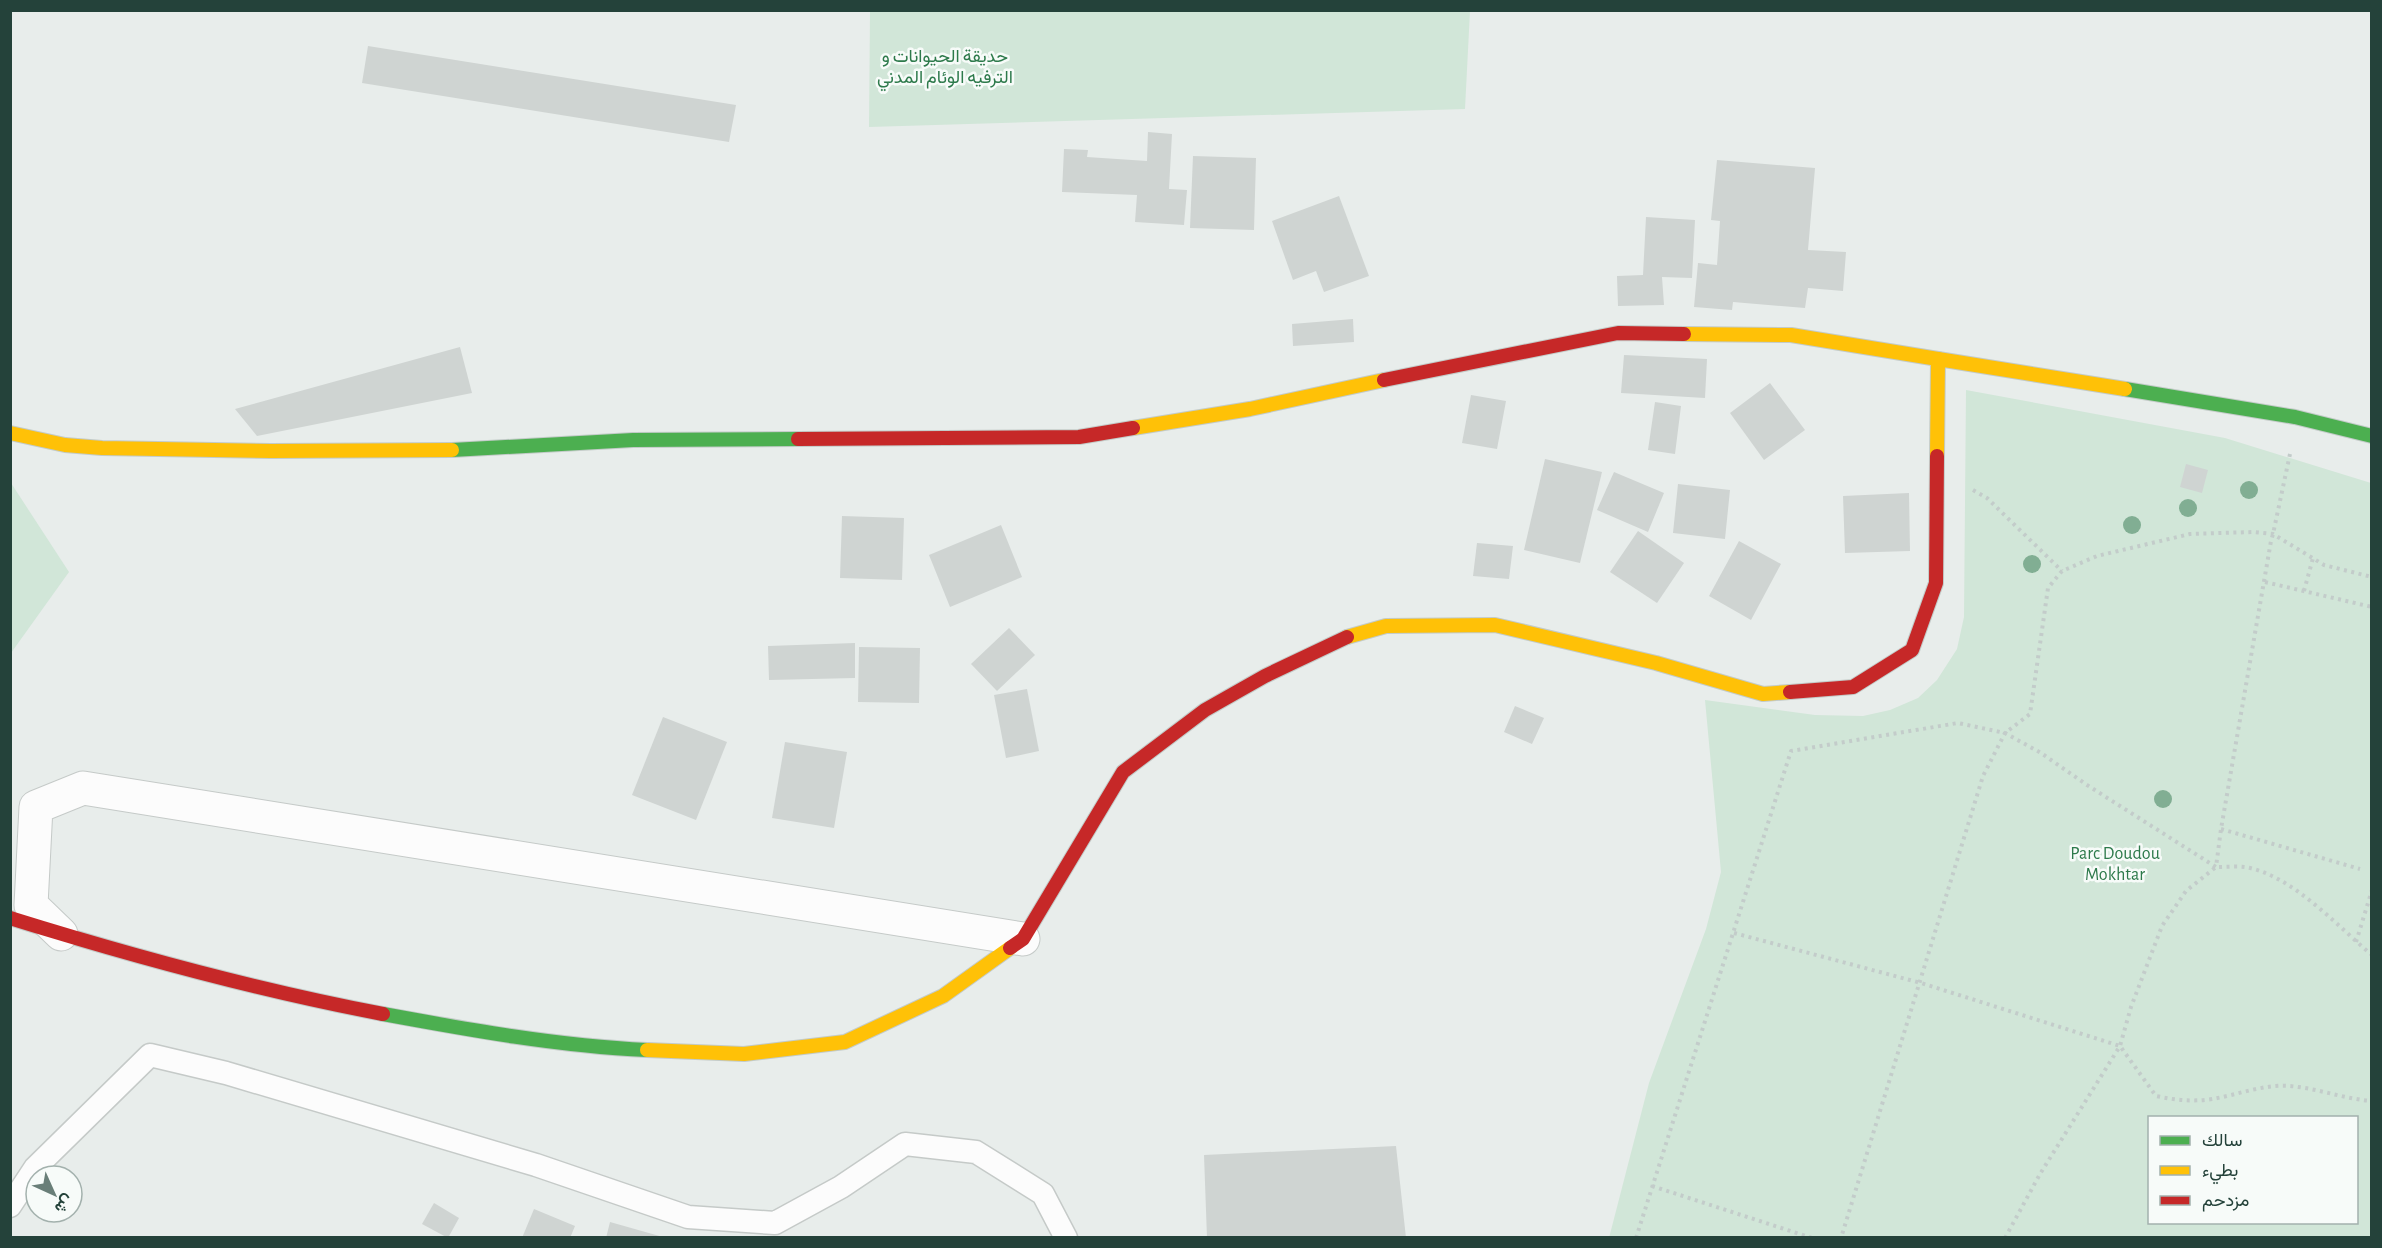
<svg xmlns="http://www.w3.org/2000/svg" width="2382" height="1248" font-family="'Alegreya Sans',Vazirmatn,sans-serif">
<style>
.green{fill:#d1e6d8;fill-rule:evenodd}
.building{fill:#cfd4d2}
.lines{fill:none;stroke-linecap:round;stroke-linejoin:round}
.lane-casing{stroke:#c5cac8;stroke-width:25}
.street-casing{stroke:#c5cac8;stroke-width:35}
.fast-casing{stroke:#c3cbc8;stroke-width:16}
.slow-casing{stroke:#c3cbc8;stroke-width:16}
.jam-casing{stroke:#c3cbc8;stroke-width:16}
.path{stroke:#c3ccca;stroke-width:4;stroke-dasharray:3 4.5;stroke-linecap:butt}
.lane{stroke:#fcfcfc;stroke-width:22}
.street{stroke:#fcfcfc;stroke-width:33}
.fast{stroke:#4caf50;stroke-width:14}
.slow{stroke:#ffc107;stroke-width:14}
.jam{stroke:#c62828;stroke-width:14}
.tree{fill:#81ae93}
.labels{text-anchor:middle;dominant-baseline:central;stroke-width:5;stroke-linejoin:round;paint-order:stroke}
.park-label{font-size:18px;fill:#2d7a4b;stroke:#f7fbf9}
</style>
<rect width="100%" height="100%" fill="#e8edeb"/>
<g class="green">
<polygon points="870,11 1470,11 1465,109 869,127"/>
<path d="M1966,390L2225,438L2371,483V1237L1609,1238L1649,1083L1706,929L1721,872L1705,700L1815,715L1863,716L1890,710L1918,698L1937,680L1957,649L1964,617ZM2150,1118H2356V1222H2150Z"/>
<polygon points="11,483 69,572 11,653 10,484"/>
</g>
<g class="building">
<polygon points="368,46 736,105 729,142 362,83"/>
<polygon points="1148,132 1172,134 1169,189 1187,190 1184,225 1135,222 1137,195 1062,192 1064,149 1088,150 1087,157 1147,161"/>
<polygon points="1193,156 1256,158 1254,230 1190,228"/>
<polygon points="1717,160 1815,168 1808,250 1846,252 1843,291 1808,288 1805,308 1733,302 1732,310 1694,307 1698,263 1717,265 1720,221 1711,220"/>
<polygon points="1339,196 1369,276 1324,292 1316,271 1293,280 1272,221"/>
<polygon points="1646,217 1695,220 1692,278 1662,277 1664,305 1618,306 1617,276 1643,275"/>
<polygon points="1353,319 1354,342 1293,346 1292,324"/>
<polygon points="460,347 472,393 257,436 235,409"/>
<polygon points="1624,355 1707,359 1705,398 1621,393"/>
<polygon points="1770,383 1805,430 1764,460 1730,413"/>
<polygon points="1471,395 1506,401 1497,449 1462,443"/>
<polygon points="1655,402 1681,406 1675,454 1648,450"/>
<polygon points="1545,459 1602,472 1580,563 1524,550"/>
<polygon points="2186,464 2208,470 2202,493 2180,487"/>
<polygon points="1614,472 1664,493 1648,532 1597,510"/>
<polygon points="1678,484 1730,490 1725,539 1673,533"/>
<polygon points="1909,493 1910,551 1845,553 1843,496"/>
<polygon points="842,516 904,518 902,580 840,578"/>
<polygon points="1001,525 1022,577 950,607 929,555"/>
<polygon points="1638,531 1684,563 1657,603 1610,572"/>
<polygon points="1739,541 1781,564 1751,620 1709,596"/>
<polygon points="1477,543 1513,546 1509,579 1473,576"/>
<polygon points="1009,628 1035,655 997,691 971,664"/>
<polygon points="855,643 855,678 769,680 768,646"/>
<polygon points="859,647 920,648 919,703 858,702"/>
<polygon points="1027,689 1039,751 1006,758 994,695"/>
<polygon points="1515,706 1544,718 1532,744 1504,732"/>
<polygon points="663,717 727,742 696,820 632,795"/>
<polygon points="785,742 847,752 834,828 772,818"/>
<polygon points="1396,1146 1406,1238 1207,1238 1204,1155"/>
<polygon points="434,1203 459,1218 448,1238 422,1224"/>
<polygon points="534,1209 575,1226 570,1238 522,1238"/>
<polygon points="610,1222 663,1237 662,1238 606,1238"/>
</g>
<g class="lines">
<g class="lane-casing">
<polyline id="lane" points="10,1206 35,1168 150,1055 226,1073 536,1165 688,1217 775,1223 841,1187 905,1144 976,1152 1043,1194 1066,1238"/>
</g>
<g class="street-casing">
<polyline id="street" points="61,934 31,905 36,807 83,788 1023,939"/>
</g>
<g class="fast-casing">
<g id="fast">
<polyline points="2125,389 2295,417 2372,436"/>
<polyline points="452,450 633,440 798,439"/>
<path d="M383,1014C470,1030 558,1046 647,1050"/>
</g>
</g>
<g class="slow-casing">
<g id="slow">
<polyline points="1684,334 1791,335 1938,359"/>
<polyline points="1133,428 1250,409 1384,380"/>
<polyline points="10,433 65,445 102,448 271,451 452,450"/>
<polyline points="1937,456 1938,359 2125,389"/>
<polyline points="1347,637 1386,626 1495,625 1656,663 1763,694 1790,692"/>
<polyline points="647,1050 744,1054 845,1042 943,996 1010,948"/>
</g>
</g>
<g class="jam-casing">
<g id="jam">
<polyline points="1384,380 1618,333 1684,334"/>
<polyline points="798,439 1079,437 1133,428"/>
<polyline points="1790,692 1853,687 1912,650 1936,583 1937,456"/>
<path d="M10,918C132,956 257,990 383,1014"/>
<polyline points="1010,948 1023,939 1123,772 1205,710 1265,676 1347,637"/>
</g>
</g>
<g class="path">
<polyline points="2290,454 2273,534 2271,541 2221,829 2216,867 2087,785 2041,753 2005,733 2030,714 2048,588 2062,571 2097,556 2190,534 2253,532 2273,534 2324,565 2372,577"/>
<polyline points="1973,490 1987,498 2062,571"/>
<polyline points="2265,582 2372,607"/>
<polyline points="2304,591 2313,558"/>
<polyline points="2221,829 2360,869"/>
<path d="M1734,933L1921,983L2120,1046L2156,1096C2175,1100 2192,1102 2212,1099C2237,1095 2264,1084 2289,1086C2317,1088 2344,1099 2372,1101"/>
<polyline points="2356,942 2372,890"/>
<polyline points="1652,1186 1812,1238"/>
<polyline points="1636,1238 1791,751 1958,723 2005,733 1983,776 1841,1238"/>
<path d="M2005,1238L2040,1174L2120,1046L2131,1007L2162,926L2186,891L2216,867C2226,867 2236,866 2245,867C2292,875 2336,925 2372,955"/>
</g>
<use href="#lane" class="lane"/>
<use href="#street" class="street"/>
<use href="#fast" class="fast"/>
<use href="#slow" class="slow"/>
<use href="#jam" class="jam"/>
</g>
<g class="tree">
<circle cx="2249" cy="490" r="9"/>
<circle cx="2188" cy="508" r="9"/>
<circle cx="2132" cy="525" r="9"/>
<circle cx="2032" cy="564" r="9"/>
<circle cx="2163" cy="799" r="9"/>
</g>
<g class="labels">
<g class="park-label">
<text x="945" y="57">حديقة الحيوانات و<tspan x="945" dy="21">الترفيه الوئام المدني</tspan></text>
<text x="2115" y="854">Parc Doudou<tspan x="2115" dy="21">Mokhtar</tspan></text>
</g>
</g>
<rect width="2382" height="1248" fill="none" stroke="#24423a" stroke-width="24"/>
<rect x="2148" y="1116" width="210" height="108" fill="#f7fbf9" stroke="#a3b1ad" stroke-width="1.5"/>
<rect x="2160" y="1136" width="30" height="9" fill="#4caf50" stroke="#a3b1ad" stroke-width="1.5"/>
<text x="2202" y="1146" font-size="18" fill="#24423a">سالك</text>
<rect x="2160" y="1166" width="30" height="9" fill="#ffc107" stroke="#a3b1ad" stroke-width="1.5"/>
<text x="2202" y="1176" font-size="18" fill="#24423a">بطيء</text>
<rect x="2160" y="1196" width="30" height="9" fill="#c62828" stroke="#a3b1ad" stroke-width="1.5"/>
<text x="2202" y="1206" font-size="18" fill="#24423a">مزدحم</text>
<g transform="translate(54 1194) rotate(135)"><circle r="28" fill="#f7fbf9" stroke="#a3b1ad" stroke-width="1.5"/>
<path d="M0-4.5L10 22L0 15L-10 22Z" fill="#697e78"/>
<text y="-9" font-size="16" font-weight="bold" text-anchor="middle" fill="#24423a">ش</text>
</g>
</svg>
